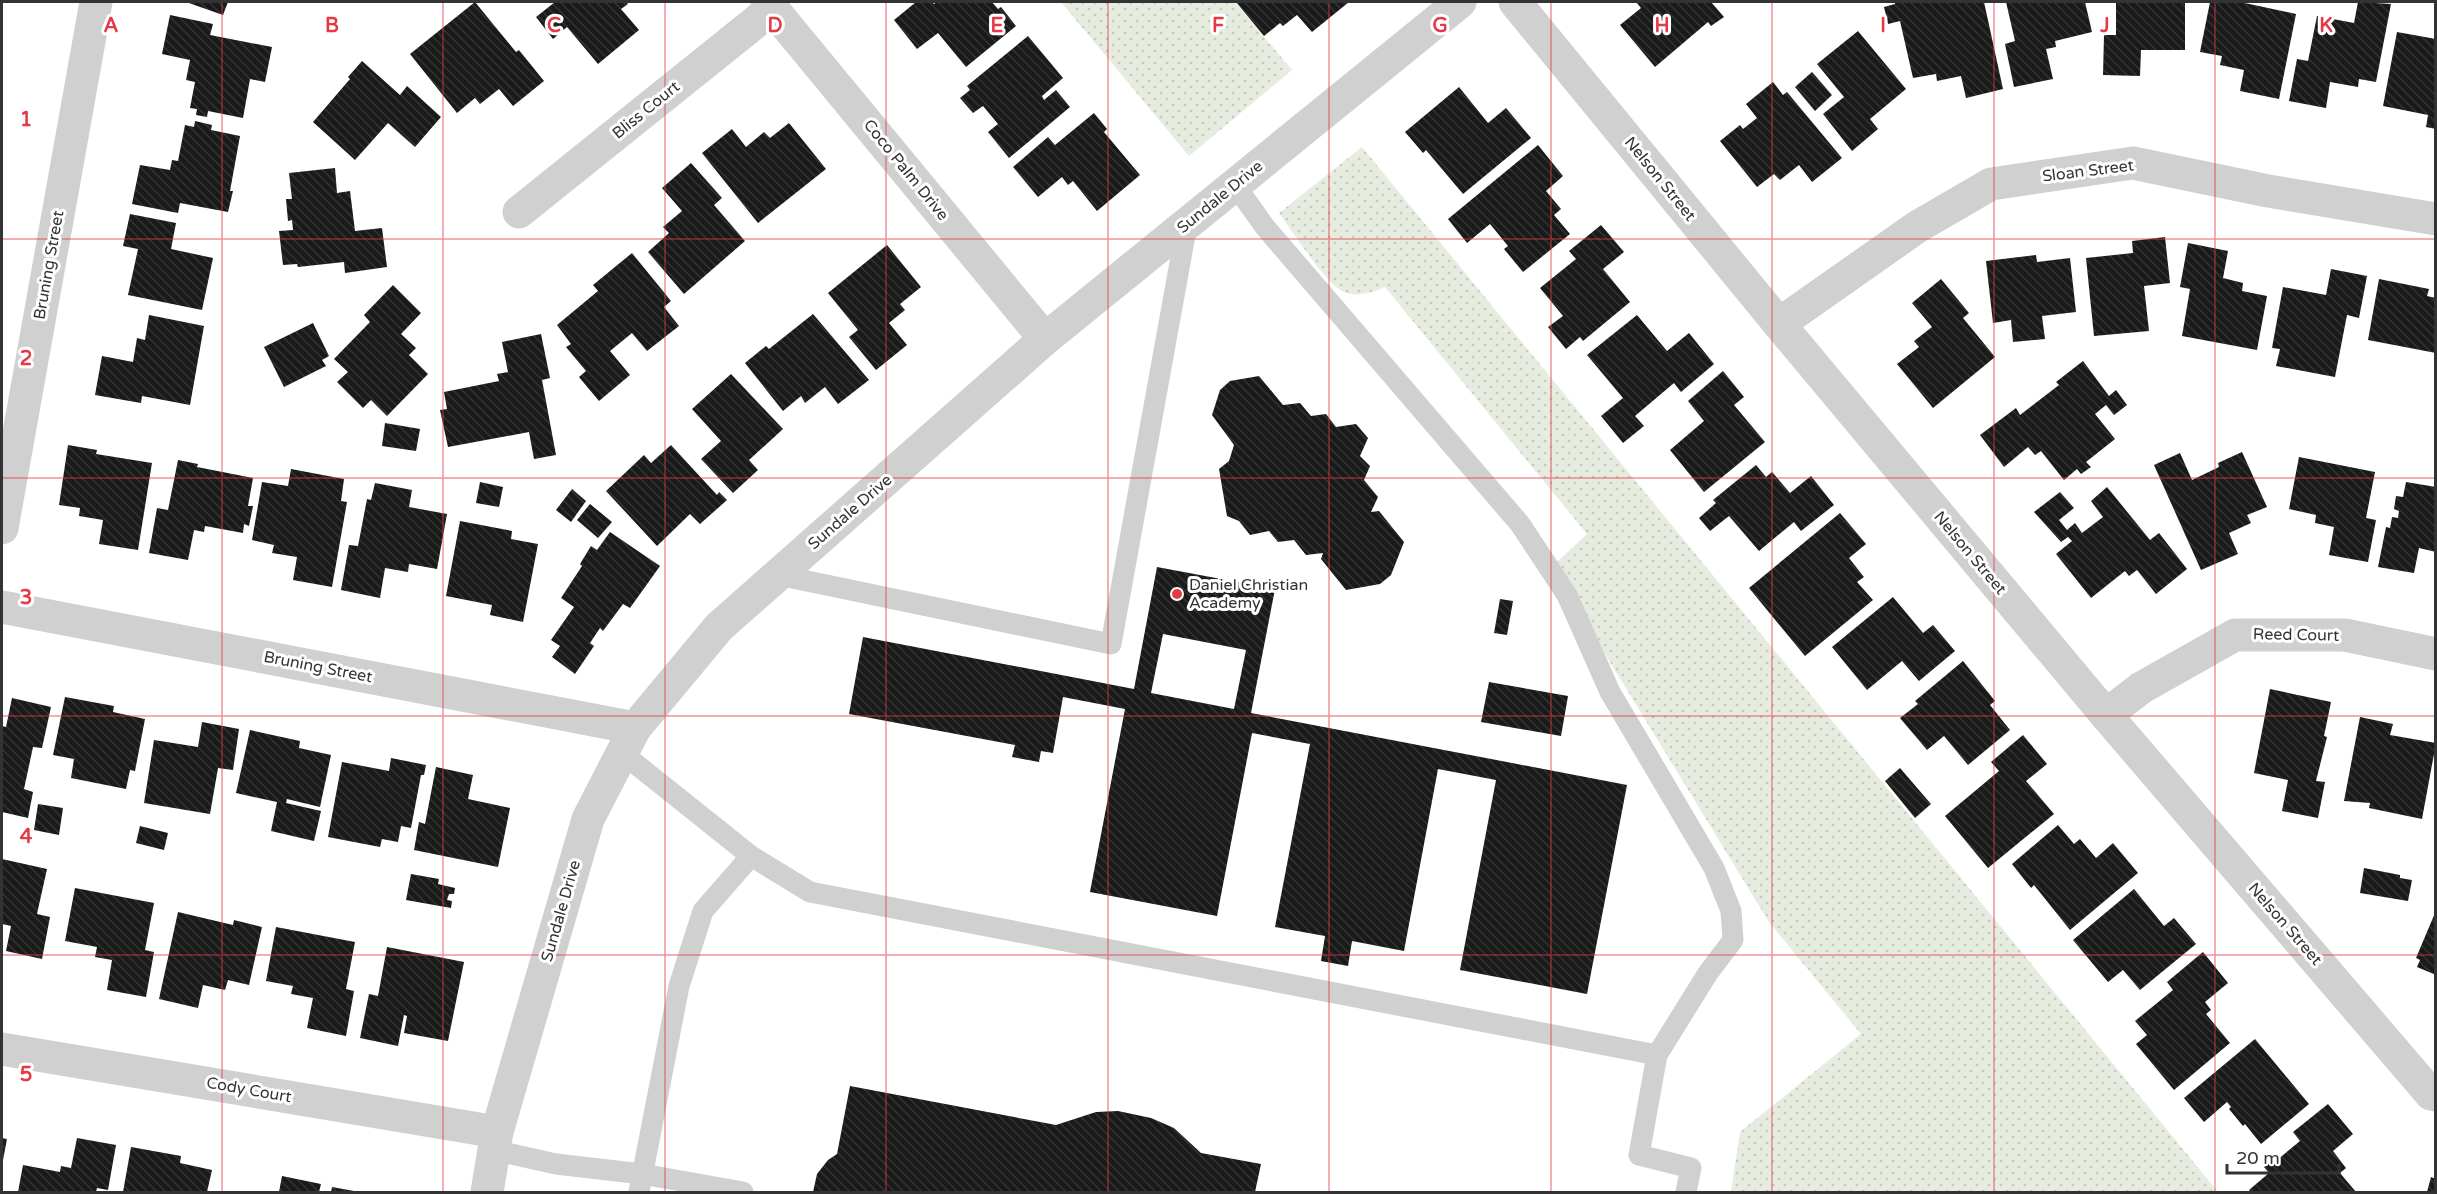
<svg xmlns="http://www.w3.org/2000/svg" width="2437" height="1194" font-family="'Varela Round',sans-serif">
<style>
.grass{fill:url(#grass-dots)}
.building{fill:url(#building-back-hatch);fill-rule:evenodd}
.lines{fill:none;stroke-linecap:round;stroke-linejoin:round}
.service{stroke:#d0d0d0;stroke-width:21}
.minor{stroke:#d0d0d0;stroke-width:33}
.grid{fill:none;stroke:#e63946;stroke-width:1.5;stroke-opacity:0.55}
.poi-dot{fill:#e63946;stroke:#fff;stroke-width:2}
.labels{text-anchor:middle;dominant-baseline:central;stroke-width:6;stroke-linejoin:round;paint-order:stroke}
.street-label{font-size:16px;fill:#333;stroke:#fff}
.poi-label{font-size:16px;fill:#333;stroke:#fff;text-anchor:start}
.grid-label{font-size:20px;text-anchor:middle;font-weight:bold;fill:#e63946;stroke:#fff;stroke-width:6;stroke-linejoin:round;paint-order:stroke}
</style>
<defs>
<pattern id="grass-dots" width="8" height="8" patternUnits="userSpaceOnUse" patternTransform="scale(1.5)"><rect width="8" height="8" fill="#e6ecdf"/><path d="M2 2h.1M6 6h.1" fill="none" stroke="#c6cbc0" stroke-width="1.8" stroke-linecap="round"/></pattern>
<pattern id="building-back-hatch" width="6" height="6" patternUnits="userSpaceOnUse" patternTransform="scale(1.5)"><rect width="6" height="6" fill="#1a1a1a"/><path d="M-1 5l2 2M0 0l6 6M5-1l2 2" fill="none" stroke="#333"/></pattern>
</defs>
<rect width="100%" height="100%" fill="#fff"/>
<g class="grass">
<polygon points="1061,2 1235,2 1292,70 1189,156"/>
<path d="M1362,147L2218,1192H1731L1740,1132L1861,1034L1769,922L1605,654L1557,562L1587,534L1385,287C1372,292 1358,298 1344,292C1325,284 1293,231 1279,213Z"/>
</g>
<g class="building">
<polygon points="186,2 228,2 223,15"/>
<polygon points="475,2 516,52 519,50 544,81 513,106 499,89 480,104 475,98 457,113 410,54"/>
<polygon points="555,2 626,2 628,4 621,9 639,30 598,64 567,27 553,39 536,17"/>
<polygon points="916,2 932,2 934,4 937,2 992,2 998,9 1001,7 1016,26 966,67 938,33 917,49 894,20"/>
<polygon points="1236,2 1349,2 1312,32 1297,15 1283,26 1280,23 1264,36"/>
<polygon points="1636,2 1711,2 1724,17 1711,26 1708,22 1655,67 1620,25 1641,8"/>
<polygon points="1895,2 1984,2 2003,89 1966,98 1961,76 1937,81 1936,74 1913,78 1900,21 1888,24 1884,7 1895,4"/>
<polygon points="2006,2 2085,2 2092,32 2055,41 2056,47 2046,49 2053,79 2014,87 2005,44 2015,41"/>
<polygon points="2116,2 2185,2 2185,50 2141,50 2140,76 2103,75 2104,35 2116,35"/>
<polygon points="2210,2 2240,2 2296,14 2279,99 2240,91 2244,70 2220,65 2222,56 2200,52"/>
<polygon points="2358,2 2391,4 2376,82 2359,79 2358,87 2330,82 2326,108 2289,101 2297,59 2308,61 2317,16 2354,23"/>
<polygon points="170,15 213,24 210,35 272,47 265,82 250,79 243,118 208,111 207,117 196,115 197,109 190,108 195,82 186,80 190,60 162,54"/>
<polygon points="1858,31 1906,89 1870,119 1878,129 1852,151 1823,114 1844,97 1817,64"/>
<polygon points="2397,32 2436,39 2436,129 2426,127 2428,115 2383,106"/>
<polygon points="1028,36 1063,78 1042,96 1044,100 1056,90 1070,107 1009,158 988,132 998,124 983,106 973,113 960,98 970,90 967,86"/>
<polygon points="362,61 400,95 407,86 441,117 415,147 388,123 355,160 313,122 350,79 348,77"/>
<polygon points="1812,72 1832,95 1815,111 1795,87"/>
<polygon points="1773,82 1783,95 1787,92 1842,158 1812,182 1799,165 1780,180 1774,174 1757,187 1720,141 1740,125 1743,129 1757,118 1746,104"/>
<polygon points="1459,87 1488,123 1506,108 1531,138 1463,194 1426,150 1423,153 1405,132"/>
<polygon points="1094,113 1107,129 1104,132 1140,175 1097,211 1073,181 1068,185 1062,177 1038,197 1013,167 1048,137 1055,145"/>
<polygon points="195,121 212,125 211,130 240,136 230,191 233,191 228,212 180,203 178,213 132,204 140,165 170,170 172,160 178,161 185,125 194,127"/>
<polygon points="789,123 826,169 758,223 702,153 732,129 746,147 764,132 770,138"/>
<polygon points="1538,145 1563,176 1546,191 1561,209 1554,215 1570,234 1523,272 1504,249 1508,246 1490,224 1467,243 1448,219"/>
<polygon points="691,163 722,198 714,205 745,241 684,294 648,252 669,233 663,227 682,211 662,188"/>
<polygon points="335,168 337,193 350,191 355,231 382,228 387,267 345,273 344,262 298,267 297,264 283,265 279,231 293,230 292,220 288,221 286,199 292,199 289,173"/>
<polygon points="130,214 176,223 171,249 213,258 202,310 128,295 138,249 123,246"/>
<polygon points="1601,225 1624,252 1603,269 1630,302 1583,341 1580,337 1566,349 1548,327 1563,316 1540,288 1576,259 1569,251"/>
<polygon points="2165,237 2170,283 2144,286 2149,331 2094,336 2086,258 2133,253 2132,241"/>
<polygon points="2188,243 2228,251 2223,278 2243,283 2242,291 2267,296 2257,350 2182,336 2190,289 2180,287"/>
<polygon points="887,245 921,287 900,304 905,310 889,323 907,345 876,370 849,337 858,330 828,293"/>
<polygon points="632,253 671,301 664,307 679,326 647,351 632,333 610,351 630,375 599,401 579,377 586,371 566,347 571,344 557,325 598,291 593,285"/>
<polygon points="2036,255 2037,262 2070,258 2076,312 2042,316 2045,339 2013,342 2011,320 1993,323 1986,261"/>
<polygon points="2331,269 2367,276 2359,318 2347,315 2335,377 2276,366 2280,349 2272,348 2283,287 2326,295"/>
<polygon points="1941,279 1969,313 1963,318 1995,357 1933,408 1897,364 1919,347 1914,341 1932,327 1912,303"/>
<polygon points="2379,279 2429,289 2427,296 2436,298 2436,353 2368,340"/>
<polygon points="393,285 421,313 401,334 416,348 409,355 428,374 387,416 371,400 363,408 337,382 348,372 334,359 370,322 364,315"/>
<polygon points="813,314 869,380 838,404 825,387 805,403 801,396 783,411 745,363 766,346 769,349"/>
<polygon points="149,315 204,326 190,405 142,396 141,403 95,395 102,356 133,362 137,338 145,340"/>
<polygon points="1637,315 1667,351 1689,333 1714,364 1681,392 1674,383 1635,416 1644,426 1623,443 1601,416 1623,398 1587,355"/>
<polygon points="313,323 329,356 322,360 326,366 284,387 264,347"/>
<polygon points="541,334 550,378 542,380 556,455 534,459 529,432 448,447 440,410 447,409 444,392 499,381 497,374 508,372 502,342"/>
<polygon points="2083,361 2109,396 2116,390 2127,405 2114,415 2106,405 2095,414 2115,439 2086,462 2091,467 2081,474 2077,469 2064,480 2041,451 2035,455 2028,447 2004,467 1980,435 2016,408 2020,415 2059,385 2056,382"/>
<polygon points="1723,371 1744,397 1734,405 1765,442 1704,492 1670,450 1704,421 1688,401"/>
<polygon points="731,374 783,429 749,460 758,470 733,493 701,459 721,441 692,409"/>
<polygon points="1259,376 1283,405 1300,403 1311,416 1326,414 1336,427 1356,424 1368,438 1360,456 1370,466 1364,480 1378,497 1371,512 1379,511 1404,542 1391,575 1380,584 1346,590 1321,559 1323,553 1306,555 1294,540 1278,542 1269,531 1250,535 1239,521 1227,516 1219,469 1229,461 1234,445 1212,415 1220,390 1230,381"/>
<polygon points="385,423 420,429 416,451 382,446"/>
<polygon points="68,445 97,450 96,454 152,463 138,550 99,544 103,520 79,516 80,508 59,505"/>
<polygon points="671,445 717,495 719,492 727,500 700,524 690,514 657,546 606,491 644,455 651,463"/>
<polygon points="2242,452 2267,507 2247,515 2251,523 2229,533 2238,554 2201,570 2154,465 2180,453 2192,480 2219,467 2218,463"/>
<polygon points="2299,457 2375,472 2366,518 2376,520 2368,562 2329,555 2334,527 2315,523 2316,515 2289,509"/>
<polygon points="178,460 198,464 197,467 253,478 248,506 253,506 249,526 244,524 243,533 205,526 204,532 194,530 188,560 149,553 157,508 168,510"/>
<polygon points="1756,465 1766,477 1772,472 1790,493 1811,476 1834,505 1801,531 1794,522 1759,551 1729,516 1710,531 1699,518 1716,503 1713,500"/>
<polygon points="291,469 344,479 341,501 347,502 332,587 293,580 297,557 272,553 274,545 252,540 262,482 288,486"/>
<polygon points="480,482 503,487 499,507 476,503"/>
<polygon points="2406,482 2436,487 2436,552 2419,548 2414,573 2378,567 2386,527 2390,528 2392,517 2398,518 2399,511 2394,509 2396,496 2403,497"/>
<polygon points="375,483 412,490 409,507 447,514 437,569 409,564 408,572 385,568 380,598 341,590 349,545 358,546 367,499 371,500"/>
<polygon points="2107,487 2150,540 2159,533 2187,569 2156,594 2137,570 2129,576 2125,571 2091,598 2056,554 2072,541 2068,537 2061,542 2034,512 2060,492 2074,508 2059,520 2067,530 2075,523 2082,533 2103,517 2091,501"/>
<polygon points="572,489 586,501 571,522 556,510"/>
<polygon points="590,504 612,522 598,538 577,520"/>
<polygon points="1840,513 1866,544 1849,558 1864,577 1857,582 1873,600 1805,656 1749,588"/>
<polygon points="460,521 512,531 511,539 538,544 523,622 490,615 492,605 446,596"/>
<polygon points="610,532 660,566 630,608 623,604 603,631 600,628 590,643 594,646 575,674 552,657 560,646 551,640 574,607 561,598 582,566 580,564 591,546 597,550"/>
<path d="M1157,567L1275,589L1251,713L1627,785L1587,994L1460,970L1496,780L1438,769L1404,951L1352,941L1348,966L1321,961L1325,936L1275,927L1310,744L1252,733L1217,916L1090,892L1125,709L1063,697L1053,753L1041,751L1039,762L1012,757L1015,745L849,714L863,637L1134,689ZM1163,634L1246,650L1234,709L1151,693Z"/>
<polygon points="1893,597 1923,633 1933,625 1955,651 1919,681 1902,661 1867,690 1832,647"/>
<polygon points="1500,599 1513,601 1507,635 1494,633"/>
<polygon points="1963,661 1995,701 1990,705 2010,730 1968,765 1944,736 1927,750 1900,718 1918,704 1915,701"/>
<polygon points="1489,682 1568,696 1561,736 1481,722"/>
<polygon points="2270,689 2331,702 2324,736 2327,737 2316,781 2325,782 2318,818 2282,811 2288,780 2254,773"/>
<polygon points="65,697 114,706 113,712 145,719 135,771 130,770 126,789 71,778 74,759 53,755"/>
<polygon points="12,698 51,707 42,748 33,747 24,789 33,792 28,818 2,812 2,726 6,727"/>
<polygon points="2360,717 2393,724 2390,735 2436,743 2422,819 2369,808 2370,803 2344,801"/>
<polygon points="202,722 239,729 233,770 218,768 210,814 144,803 154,740 198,747"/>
<polygon points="250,730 300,741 299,748 331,755 320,807 287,799 286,803 321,811 314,841 271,831 277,802 236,793"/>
<polygon points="2023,735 2047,764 2026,781 2054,814 1988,868 1945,816 1999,771 1991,762"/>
<polygon points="391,758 426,765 424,775 421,775 411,828 401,826 398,842 382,839 380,847 328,837 342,762 389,771"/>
<polygon points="436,767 473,775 468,799 510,808 498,867 414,850 419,822 425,824"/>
<polygon points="1900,768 1931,804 1915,818 1885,781"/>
<polygon points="38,804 63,808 59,835 34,830"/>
<polygon points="2058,825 2074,844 2080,839 2096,858 2113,843 2138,873 2070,930 2034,885 2031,888 2012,864"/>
<polygon points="140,826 168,833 164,850 136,843"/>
<polygon points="2,859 47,869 37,914 50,917 42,959 6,951 11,926 2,924"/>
<polygon points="2364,868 2400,875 2400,878 2412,880 2408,901 2360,893"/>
<polygon points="411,874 439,879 438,884 455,888 454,894 449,894 447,900 452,901 451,908 406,900"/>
<polygon points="75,888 154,903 145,950 154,952 146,997 107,990 112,960 95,957 97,947 65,941"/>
<polygon points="2134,889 2164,926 2174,918 2196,944 2140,990 2123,970 2108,982 2073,940"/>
<polygon points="178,912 233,925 234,920 262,927 249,985 228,980 225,990 203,985 198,1008 159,999"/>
<polygon points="2435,913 2436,913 2436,975 2417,967 2420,960 2416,958"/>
<polygon points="276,927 355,942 346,989 354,991 346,1036 307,1028 313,998 291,994 293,986 266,981"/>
<polygon points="387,947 464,962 448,1041 404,1033 407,1016 404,1015 398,1046 360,1038 369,994 378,996"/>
<polygon points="2203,952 2228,983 2205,1002 2211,1010 2206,1014 2230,1043 2174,1090 2136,1044 2147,1035 2135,1021 2173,990 2167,982"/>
<polygon points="2255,1039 2309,1104 2261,1144 2245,1124 2243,1126 2229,1109 2231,1107 2227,1102 2204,1122 2184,1098"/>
<polygon points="850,1086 1056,1125 1096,1112 1118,1111 1151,1118 1174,1128 1201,1153 1261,1164 1255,1192 813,1192 817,1174 828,1160 837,1154"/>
<polygon points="2328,1104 2353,1134 2333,1151 2346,1168 2340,1173 2356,1192 2251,1192 2249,1190 2269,1173 2264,1167 2275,1158 2277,1160 2300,1141 2293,1132"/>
<polygon points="2,1138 7,1139 3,1160 2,1160"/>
<polygon points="77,1138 116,1145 108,1190 97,1188 96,1192 18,1192 23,1165 60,1172 61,1166 71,1168"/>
<polygon points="131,1147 181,1156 180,1163 212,1170 207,1192 123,1192"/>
<polygon points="282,1176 321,1184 319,1192 279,1192"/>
<polygon points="2431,1177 2436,1179 2436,1192 2427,1192"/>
<polygon points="332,1187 354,1191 354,1192 331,1192"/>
</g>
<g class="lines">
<g class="service">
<polyline points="1235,185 1265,227 1520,524 1567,595 1610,692 1714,868 1731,911 1733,940 1708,973 1657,1055"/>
<polyline points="778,575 1111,644 1187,224"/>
<polyline points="622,753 751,856 810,892 1657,1055 1639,1155 1691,1168 1686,1192"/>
<polyline points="494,1150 556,1164 642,1174 743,1192"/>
<polyline points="639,1192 679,986 703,911 751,856"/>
</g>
<g class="minor">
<polyline points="767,2 1045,339"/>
<polyline points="1515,2 1779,324 2106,715 2431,1094 2436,1095"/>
<polyline points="519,212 773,8"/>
<polyline points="1779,324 1917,227 1991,184 2133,163 2268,191 2436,219"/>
<polyline points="2,528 96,2"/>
<polyline points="2,607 635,728"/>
<polyline points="2106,715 2141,688 2235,635 2345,635 2436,654"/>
<polyline points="2,1049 497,1132"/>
<polyline points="487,1192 497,1132 588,819 635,728 719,627 1045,339 1460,2"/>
</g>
</g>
<path class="grid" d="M222,2V1192M443,2V1192M665,2V1192M886,2V1192M1108,2V1192M1329,2V1192M1551,2V1192M1772,2V1192M1994,2V1192M2215,2V1192M2,239H2436M2,478H2436M2,716H2436M2,955H2436"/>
<circle class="poi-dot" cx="1177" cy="594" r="6"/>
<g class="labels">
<g class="street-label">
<text transform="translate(646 110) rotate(-39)">Bliss Court</text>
<text transform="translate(906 170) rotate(51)">Coco Palm Drive</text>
<text transform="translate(2088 171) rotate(-7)">Sloan Street</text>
<text transform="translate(1660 179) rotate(51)">Nelson Street</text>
<text transform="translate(1220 197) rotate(-39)">Sundale Drive</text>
<text transform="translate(49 265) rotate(-80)">Bruning Street</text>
<text transform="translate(850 512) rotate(-41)">Sundale Drive</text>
<text transform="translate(1970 553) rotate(50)">Nelson Street</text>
<text transform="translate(2296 635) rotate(1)">Reed Court</text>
<text transform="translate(318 667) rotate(11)">Bruning Street</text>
<text transform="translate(561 911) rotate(-74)">Sundale Drive</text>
<text transform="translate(2285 924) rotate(49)">Nelson Street</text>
<text transform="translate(249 1090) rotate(10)">Cody Court</text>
</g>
<g class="poi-label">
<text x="1189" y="585">Daniel Christian<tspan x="1189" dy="18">Academy</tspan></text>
</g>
</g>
<g class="grid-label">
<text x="111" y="32">A</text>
<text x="332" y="32">B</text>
<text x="554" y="32">C</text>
<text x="775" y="32">D</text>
<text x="997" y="32">E</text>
<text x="1218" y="32">F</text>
<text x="1440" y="32">G</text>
<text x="1662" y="32">H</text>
<text x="1883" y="32">I</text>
<text x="2105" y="32">J</text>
<text x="2326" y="32">K</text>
<text x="26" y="126">1</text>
<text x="26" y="365">2</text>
<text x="26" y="604">3</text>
<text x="26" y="843">4</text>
<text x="26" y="1081">5</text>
</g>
<rect width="2437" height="1194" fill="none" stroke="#333333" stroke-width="6"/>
<path d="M2227 1164v9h112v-9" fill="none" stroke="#333333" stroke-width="3"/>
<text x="2236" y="1164" font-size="18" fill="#333333" stroke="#ffffff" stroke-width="4.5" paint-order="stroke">20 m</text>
</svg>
